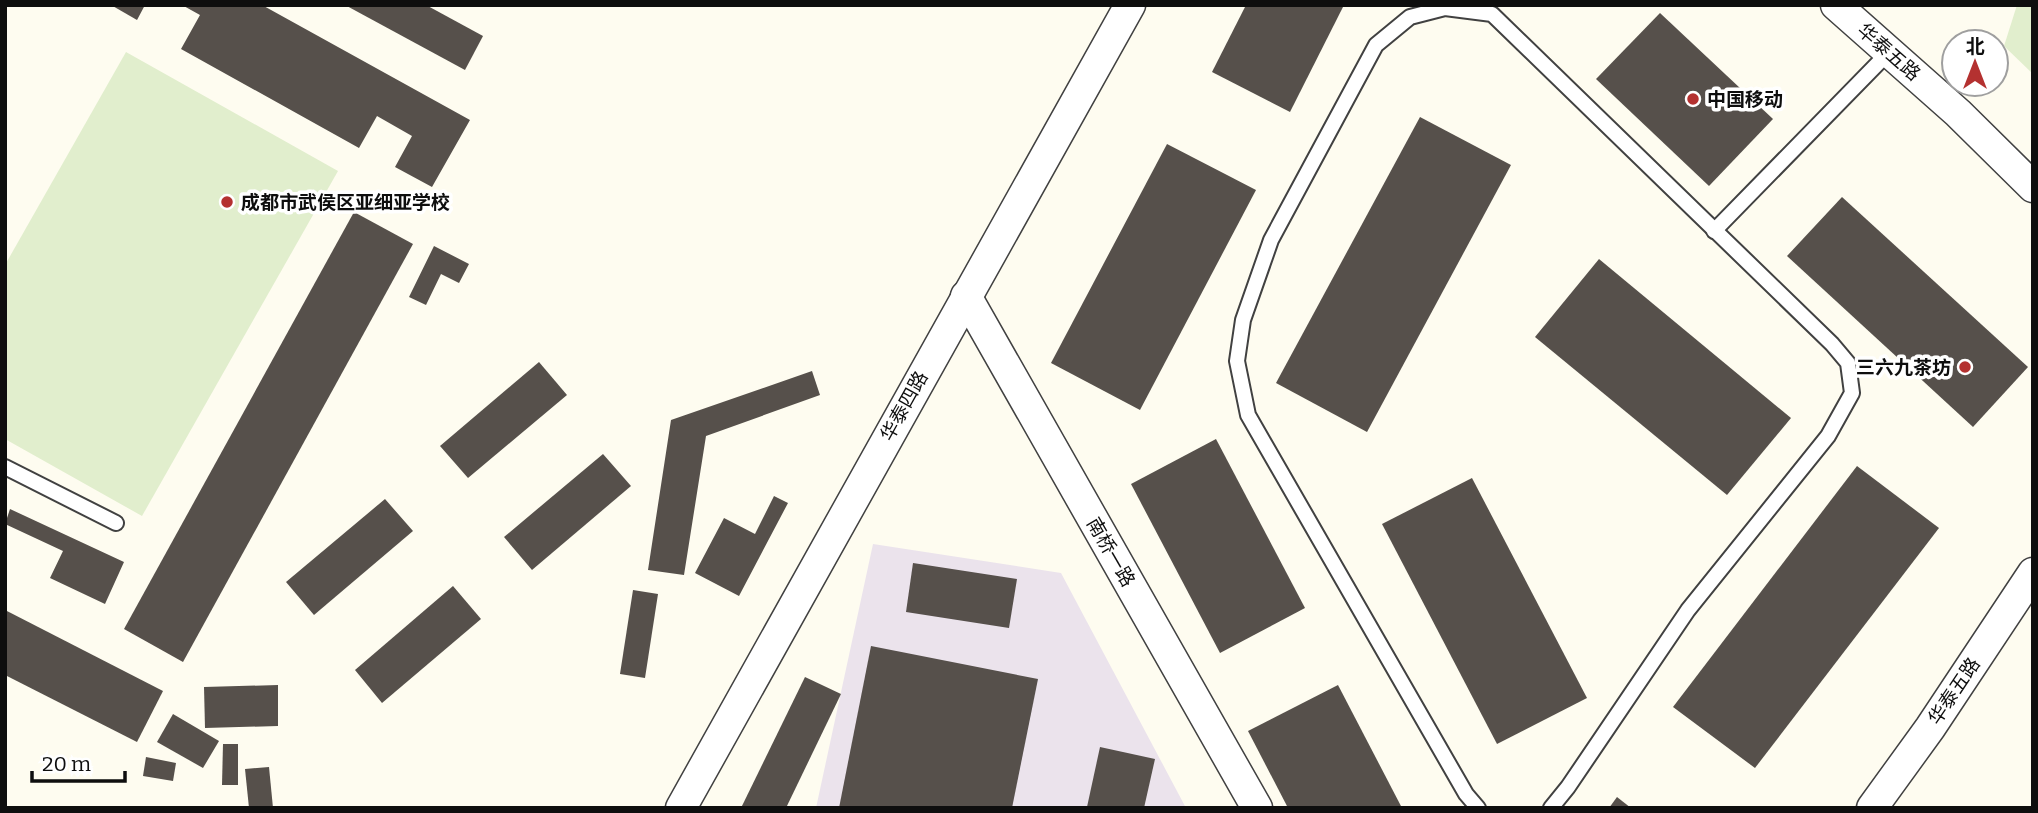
<svg xmlns="http://www.w3.org/2000/svg" width="2038" height="813" font-family="Bitter,'Noto Sans SC',serif">
<style>
.industrial{fill:#ebe3ec}
.pitch{fill:#e1eecd}
.building{fill:#56504b}
.lines{fill:none;stroke-linecap:round;stroke-linejoin:round}
.service-casing{stroke:#414141;stroke-width:18}
.minor-casing{stroke:#414141;stroke-width:33}
.service{stroke:#fff;stroke-width:14}
.minor{stroke:#fff;stroke-width:30}
.poi-dot{fill:#b43130;stroke:#fff;stroke-width:2.5}
.labels{text-anchor:middle;dominant-baseline:central;stroke-width:7;stroke-linejoin:round;paint-order:stroke}
.street-label{font-size:19px;fill:#0e0e0e;stroke:#fff}
.poi-label{font-size:19px;font-weight:bold;fill:#0e0e0e;stroke:#fff;text-anchor:start}
</style>
<rect width="100%" height="100%" fill="#fefcf0"/>
<polygon class="industrial" points="873,544 1061,573 1186,808 816,808"/>
<g class="pitch">
<polygon points="2017,5 2033,5 2033,74 2004,46"/>
<polygon points="126,52 338,171 142,516 5,439 5,265"/>
</g>
<g class="building">
<polygon points="111,5 145,5 137,20"/>
<polygon points="182,5 262,5 470,120 432,187 395,167 412,136 377,116 359,148 181,49 200,15"/>
<polygon points="345,5 426,5 483,36 465,70"/>
<polygon points="1246,5 1344,5 1290,112 1212,72"/>
<polygon points="1660,13 1773,119 1709,186 1596,79"/>
<polygon points="1420,117 1511,165 1367,432 1276,383"/>
<polygon points="1167,144 1256,190 1140,410 1051,363"/>
<polygon points="1842,197 2028,367 1973,427 1787,256"/>
<polygon points="354,212 413,244 183,662 124,629"/>
<polygon points="434,246 469,264 459,283 441,274 426,305 409,297"/>
<polygon points="1599,259 1791,418 1727,495 1535,337"/>
<polygon points="539,362 567,395 468,478 440,446"/>
<polygon points="812,371 820,395 706,436 684,575 648,570 671,420"/>
<polygon points="1216,439 1305,608 1220,653 1131,484"/>
<polygon points="603,454 631,486 532,570 504,537"/>
<polygon points="1857,466 1939,528 1755,768 1673,707"/>
<polygon points="1472,478 1587,698 1497,744 1382,524"/>
<polygon points="774,496 788,503 739,596 695,573 724,518 755,534"/>
<polygon points="385,499 413,531 314,615 286,582"/>
<polygon points="10,509 124,562 105,604 50,578 63,551 5,524"/>
<polygon points="913,563 1017,579 1009,628 906,612"/>
<polygon points="453,586 481,619 382,703 355,670"/>
<polygon points="633,590 658,594 645,678 620,674"/>
<polygon points="5,610 163,691 137,742 5,675"/>
<polygon points="871,646 1038,679 1012,808 839,808"/>
<polygon points="805,677 841,694 786,808 741,808"/>
<polygon points="278,685 278,726 205,728 204,687"/>
<polygon points="1338,685 1402,808 1288,808 1248,731"/>
<polygon points="173,714 219,741 203,768 157,742"/>
<polygon points="223,744 238,744 238,785 222,785"/>
<polygon points="1100,747 1155,759 1144,808 1087,807"/>
<polygon points="146,757 176,763 173,781 143,776"/>
<polygon points="269,767 273,808 249,808 245,769"/>
<polygon points="1617,797 1631,808 1609,808"/>
</g>
<g class="lines">
<g class="service-casing">
<g id="service">
<polyline points="1714,231 1889,52"/>
<polyline points="5,467 116,523"/>
<polyline points="1478,808 1466,794 1248,415 1237,361 1243,320 1271,240 1376,45 1410,17 1445,8 1492,14 1832,344 1848,363 1852,393 1828,436 1688,610 1568,787 1551,808"/>
</g>
</g>
<g class="minor-casing">
<g id="minor">
<polyline points="1836,5 1958,113 2033,187"/>
<polyline points="966,296 1257,808"/>
<polyline points="681,808 1130,5"/>
<polyline points="1872,808 1930,728 2033,573"/>
</g>
</g>
<use href="#service" class="service"/>
<use href="#minor" class="minor"/>
</g>
<g class="poi-dot">
<circle cx="1693" cy="99" r="7"/>
<circle cx="227" cy="202" r="7"/>
<circle cx="1965" cy="367" r="7"/>
</g>
<g class="labels">
<g class="street-label">
<text transform="translate(1889 52) rotate(41)">华泰五路</text>
<text transform="translate(904 406) rotate(-61)">华泰四路</text>
<text transform="translate(1111 552) rotate(60)">南桥一路</text>
<text transform="translate(1954 691) rotate(-56)">华泰五路</text>
</g>
<g class="poi-label">
<text x="1707" y="99">中国移动</text>
<text x="241" y="202">成都市武侯区亚细亚学校</text>
<text x="1951" y="367" text-anchor="end">三六九茶坊</text>
</g>
</g>
<rect width="2038" height="813" fill="none" stroke="#0e0e0e" stroke-width="14"/>
<g transform="translate(1975 63)"><circle r="33" fill="#ffffff" stroke="#9f9f9f" stroke-width="2"/>
<path d="M0-5L12 26L0 18L-12 26Z" fill="#b43130"/>
<text y="-10" font-size="19" font-weight="bold" text-anchor="middle" fill="#0e0e0e">北</text>
</g>
<path d="M32 771v10h93v-10" fill="none" stroke="#0e0e0e" stroke-width="3.5"/>
<text x="42" y="771" font-size="21" fill="#0e0e0e" stroke="#ffffff" stroke-width="5" paint-order="stroke">20 m</text>
</svg>
